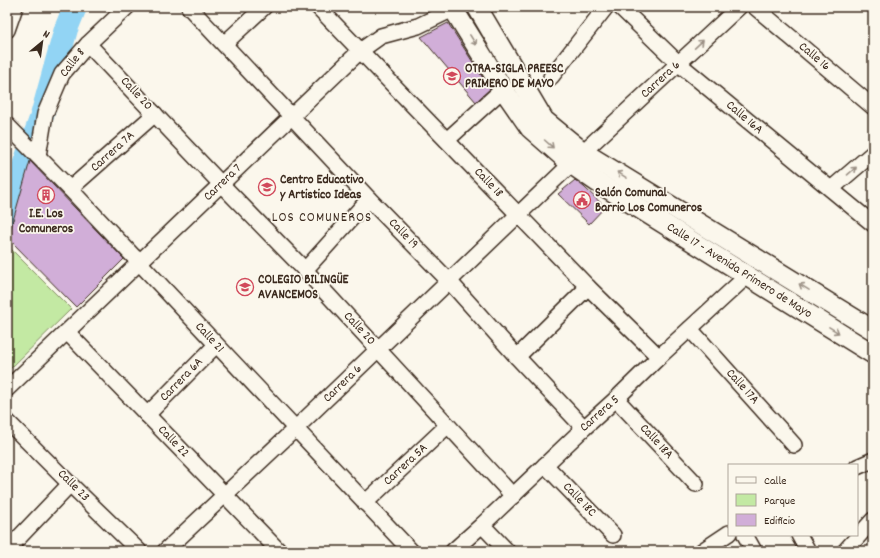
<svg xmlns="http://www.w3.org/2000/svg" width="880" height="558" font-family="Dekko,sans-serif">
<style>
.green{fill:#c3e9a3;stroke:#7f8a60}
.lines{fill:none;stroke-linecap:round;stroke-linejoin:round}
.river{stroke:#92d4f4;stroke-width:24}
.building{fill:#d1aed8;stroke:#3b2a1e}
.minor-casing{stroke:#3b2a1e;stroke-width:18}
.major-casing{stroke:#3b2a1e;stroke-width:22}
.minor{stroke:#fbf7ec;stroke-width:15}
.major{stroke:#fbf7ec;stroke-width:19}
.oneway{stroke:#9b9085}
.labels{text-anchor:middle;dominant-baseline:central;stroke-width:3.5;stroke-linejoin:round;paint-order:stroke}
.street-label{font-size:13px;fill:#3b2a1e;stroke:#fbf7ec}
.poi-label{font-size:13px;font-weight:bold;fill:#3b2a1e;stroke:#fbf7ec;text-anchor:start}
.neighbourhood-label{font-size:14px;letter-spacing:1px;fill:#3b2a1e;stroke:#fbf7ec}
</style>
<rect width="100%" height="100%" fill="#fbf7ec"/>
<filter id="ink" filterUnits="userSpaceOnUse"><feTurbulence type="fractalNoise" baseFrequency=".025" numOctaves="2"/><feDisplacementMap in="SourceGraphic" scale="8" xChannelSelector="R" yChannelSelector="G"/><feConvolveMatrix kernelMatrix="1 2 1 2 8 2 1 2 1" color-interpolation-filters="sRGB"/></filter>
<g filter="url(#ink)">
<polygon class="green" points="11,249 71,309 7,372 7,260"/>
<g class="lines">
<polyline class="river" points="7,212 42,116 66,29 75,7"/>
</g>
<g class="building">
<polygon points="448,23 490,89 476,102 421,37"/>
<polygon points="30,161 124,259 76,307 8,238"/>
<polygon points="575,180 584,187 605,207 589,224 558,194"/>
</g>
<g class="lines">
<g class="minor-casing">
<g id="minor">
<polyline points="189,7 369,199 450,282 517,357 584,428"/>
<polyline points="318,7 588,287 659,357"/>
<polyline points="620,7 678,63 873,224"/>
<polyline points="755,7 873,107"/>
<polyline points="7,30 15,7"/>
<polyline points="88,44 221,184 305,270 513,496"/>
<polyline points="224,44 264,7"/>
<polyline points="551,77 606,7"/>
<polyline points="7,125 70,189 411,551"/>
<polyline points="447,140 503,89"/>
<polyline points="583,152 739,7"/>
<polyline points="38,156 45,114 62,74 88,44 127,7"/>
<polyline points="70,189 155,114"/>
<polyline points="831,189 873,153"/>
<polyline points="305,270 369,199"/>
<polyline points="690,329 794,445"/>
<polyline points="67,332 279,551"/>
<polyline points="517,357 588,287"/>
<polyline points="7,389 360,51 381,36 418,26 457,7"/>
<polyline points="616,399 696,484"/>
<polyline points="147,415 216,345"/>
<polyline points="7,421 70,484 139,551"/>
<polyline points="545,465 613,535"/>
<polyline points="857,467 873,460"/>
<polyline points="365,503 447,426"/>
<polyline points="482,525 507,551"/>
<polyline points="745,535 754,551"/>
<polyline points="799,535 808,551"/>
<polyline points="8,549 70,484"/>
<polyline points="165,551 295,429 571,164"/>
<polyline points="453,551 482,525 584,428 616,399 659,357 747,276"/>
<polyline points="702,551 729,533"/>
<polyline points="845,551 873,520"/>
</g>
</g>
<g class="major-casing">
<g id="major">
<polyline points="452,7 503,89 530,128 571,164 597,182 873,354"/>
<polyline points="477,7 544,120 583,152 873,330"/>
</g>
</g>
<use href="#minor" class="minor"/>
<use href="#major" class="major"/>
</g>
<defs><path id="oneway-shaft" d="M-6 0H5M1.5-3L5.5 0L1.5 3" fill="none" stroke-width="1.6" stroke-linecap="round" stroke-linejoin="round"/></defs>
<g class="oneway">
<use href="#oneway-shaft" transform="translate(473 40) rotate(58)"/>
<use href="#oneway-shaft" transform="translate(699 44) rotate(-43)"/>
<use href="#oneway-shaft" transform="translate(549 144) rotate(42)"/>
<use href="#oneway-shaft" transform="translate(852 171) rotate(-41)"/>
<use href="#oneway-shaft" transform="translate(622 175) rotate(-148)"/>
<use href="#oneway-shaft" transform="translate(804 287) rotate(-148)"/>
<use href="#oneway-shaft" transform="translate(834 330) rotate(32)"/>
</g>
</g>
<defs>
<g id="school-ring" transform="scale(0.9)"><circle r="9.5" fill="#fbf7ec" stroke="#d1495b" stroke-width="1.5"/><path d="M0-5L7-2L0 1L-7-2ZM-4 1L0 2.5L4 1V4Q0 6-4 4Z" fill="#d1495b"/></g>
<g id="building-ring" transform="scale(0.9)"><circle r="9.5" fill="#fbf7ec" stroke="#d1495b" stroke-width="1.5"/><path d="M-4-6H4V6H1V3H-1V6H-4ZM-2.5-4.3h1.7v1.8h-1.7ZM.8-4.3h1.7v1.8H.8ZM-2.5-1h1.7V.8h-1.7ZM.8-1h1.7V.8H.8Z" fill="#d1495b"/></g>
<g id="civic-ring" transform="scale(0.9)"><circle r="9.5" fill="#fbf7ec" stroke="#d1495b" stroke-width="1.5"/><path d="M-.6-6.5H3V-4.5H.6V-3L4-1V1h2V6H-6V1h2V-1L-.6-3ZM-1.2 2.5V6h2.4V2.5Z" fill="#d1495b"/></g>
</defs>
<g fill-rule="evenodd">
<use href="#school-ring" x="452" y="76"/>
<use href="#school-ring" x="267" y="187"/>
<use href="#building-ring" x="46" y="195"/>
<use href="#civic-ring" x="582" y="200"/>
<use href="#school-ring" x="245" y="287"/>
</g>
<g class="labels">
<g class="street-label">
<text transform="translate(814 57) rotate(40)">Calle 16</text>
<text transform="translate(73 63) rotate(-52)">Calle 8</text>
<text transform="translate(661 80) rotate(-43)">Carrera 6</text>
<text transform="translate(136 94) rotate(47)">Calle 20</text>
<text transform="translate(744 118) rotate(40)">Calle 16A</text>
<text transform="translate(113 152) rotate(-42)">Carrera 7A</text>
<text transform="translate(223 183) rotate(-44)">Carrera 7</text>
<text transform="translate(488 183) rotate(46)">Calle 18</text>
<text transform="translate(403 234) rotate(46)">Calle 19</text>
<text transform="translate(739 271) rotate(32)">Calle 17 - Avenida Primero de Mayo</text>
<text transform="translate(359 329) rotate(47)">Calle 20</text>
<text transform="translate(209 338) rotate(47)">Calle 21</text>
<text transform="translate(182 380) rotate(-46)">Carrera 6A</text>
<text transform="translate(343 384) rotate(-44)">Carrera 6</text>
<text transform="translate(742 387) rotate(48)">Calle 17A</text>
<text transform="translate(600 414) rotate(-42)">Carrera 5</text>
<text transform="translate(173 442) rotate(46)">Calle 22</text>
<text transform="translate(656 442) rotate(47)">Calle 18A</text>
<text transform="translate(406 465) rotate(-43)">Carrera 5A</text>
<text transform="translate(73 486) rotate(45)">Calle 23</text>
<text transform="translate(579 500) rotate(46)">Calle 18C</text>
</g>
<g class="poi-label">
<text x="465" y="69">OTRA-SIGLA PREESC<tspan x="465" dy="15">PRIMERO DE MAYO</tspan></text>
<text x="280" y="180">Centro Educativo<tspan x="280" dy="15">y Artistico Ideas</tspan></text>
<text x="595" y="193">Salón Comunal<tspan x="595" dy="15">Barrio Los Comuneros</tspan></text>
<text x="46" y="214" text-anchor="middle">I.E. Los<tspan x="46" dy="15">Comuneros</tspan></text>
<text x="258" y="280">COLEGIO BILINGÜE<tspan x="258" dy="15">AVANCEMOS</tspan></text>
</g>
<g class="neighbourhood-label">
<text x="322" y="218">LOS COMUNEROS</text>
</g>
</g>
<rect width="880" height="558" fill="none" stroke="#fbf7ec" stroke-width="24"/>
<rect x="12" y="12" width="856" height="534" fill="none" stroke="#3b2a1e" stroke-width="1.5" filter="url(#ink)"/>
<rect x="728" y="464" width="130" height="72" fill="#fbf7ec" stroke="#aea59a"/>
<rect x="736" y="477" width="20" height="6" fill="#fbf7ec" stroke="#aea59a"/>
<text x="764" y="484" font-size="12" fill="#3b2a1e">Calle</text>
<rect x="736" y="494" width="20" height="12" fill="#c3e9a3" stroke="#aea59a"/>
<text x="764" y="504" font-size="12" fill="#3b2a1e">Parque</text>
<rect x="736" y="514" width="20" height="12" fill="#d1aed8" stroke="#aea59a"/>
<text x="764" y="524" font-size="12" fill="#3b2a1e">Edificio</text>
<g transform="translate(42 42) rotate(29)" stroke="#fbf7ec" stroke-width="3" paint-order="stroke">
<path d="M0-3L7 15L0 10L-7 15Z" fill="#3b2a1e"/>
<text y="-6" font-size="11" font-weight="bold" text-anchor="middle" fill="#3b2a1e">N</text>
</g>
</svg>
